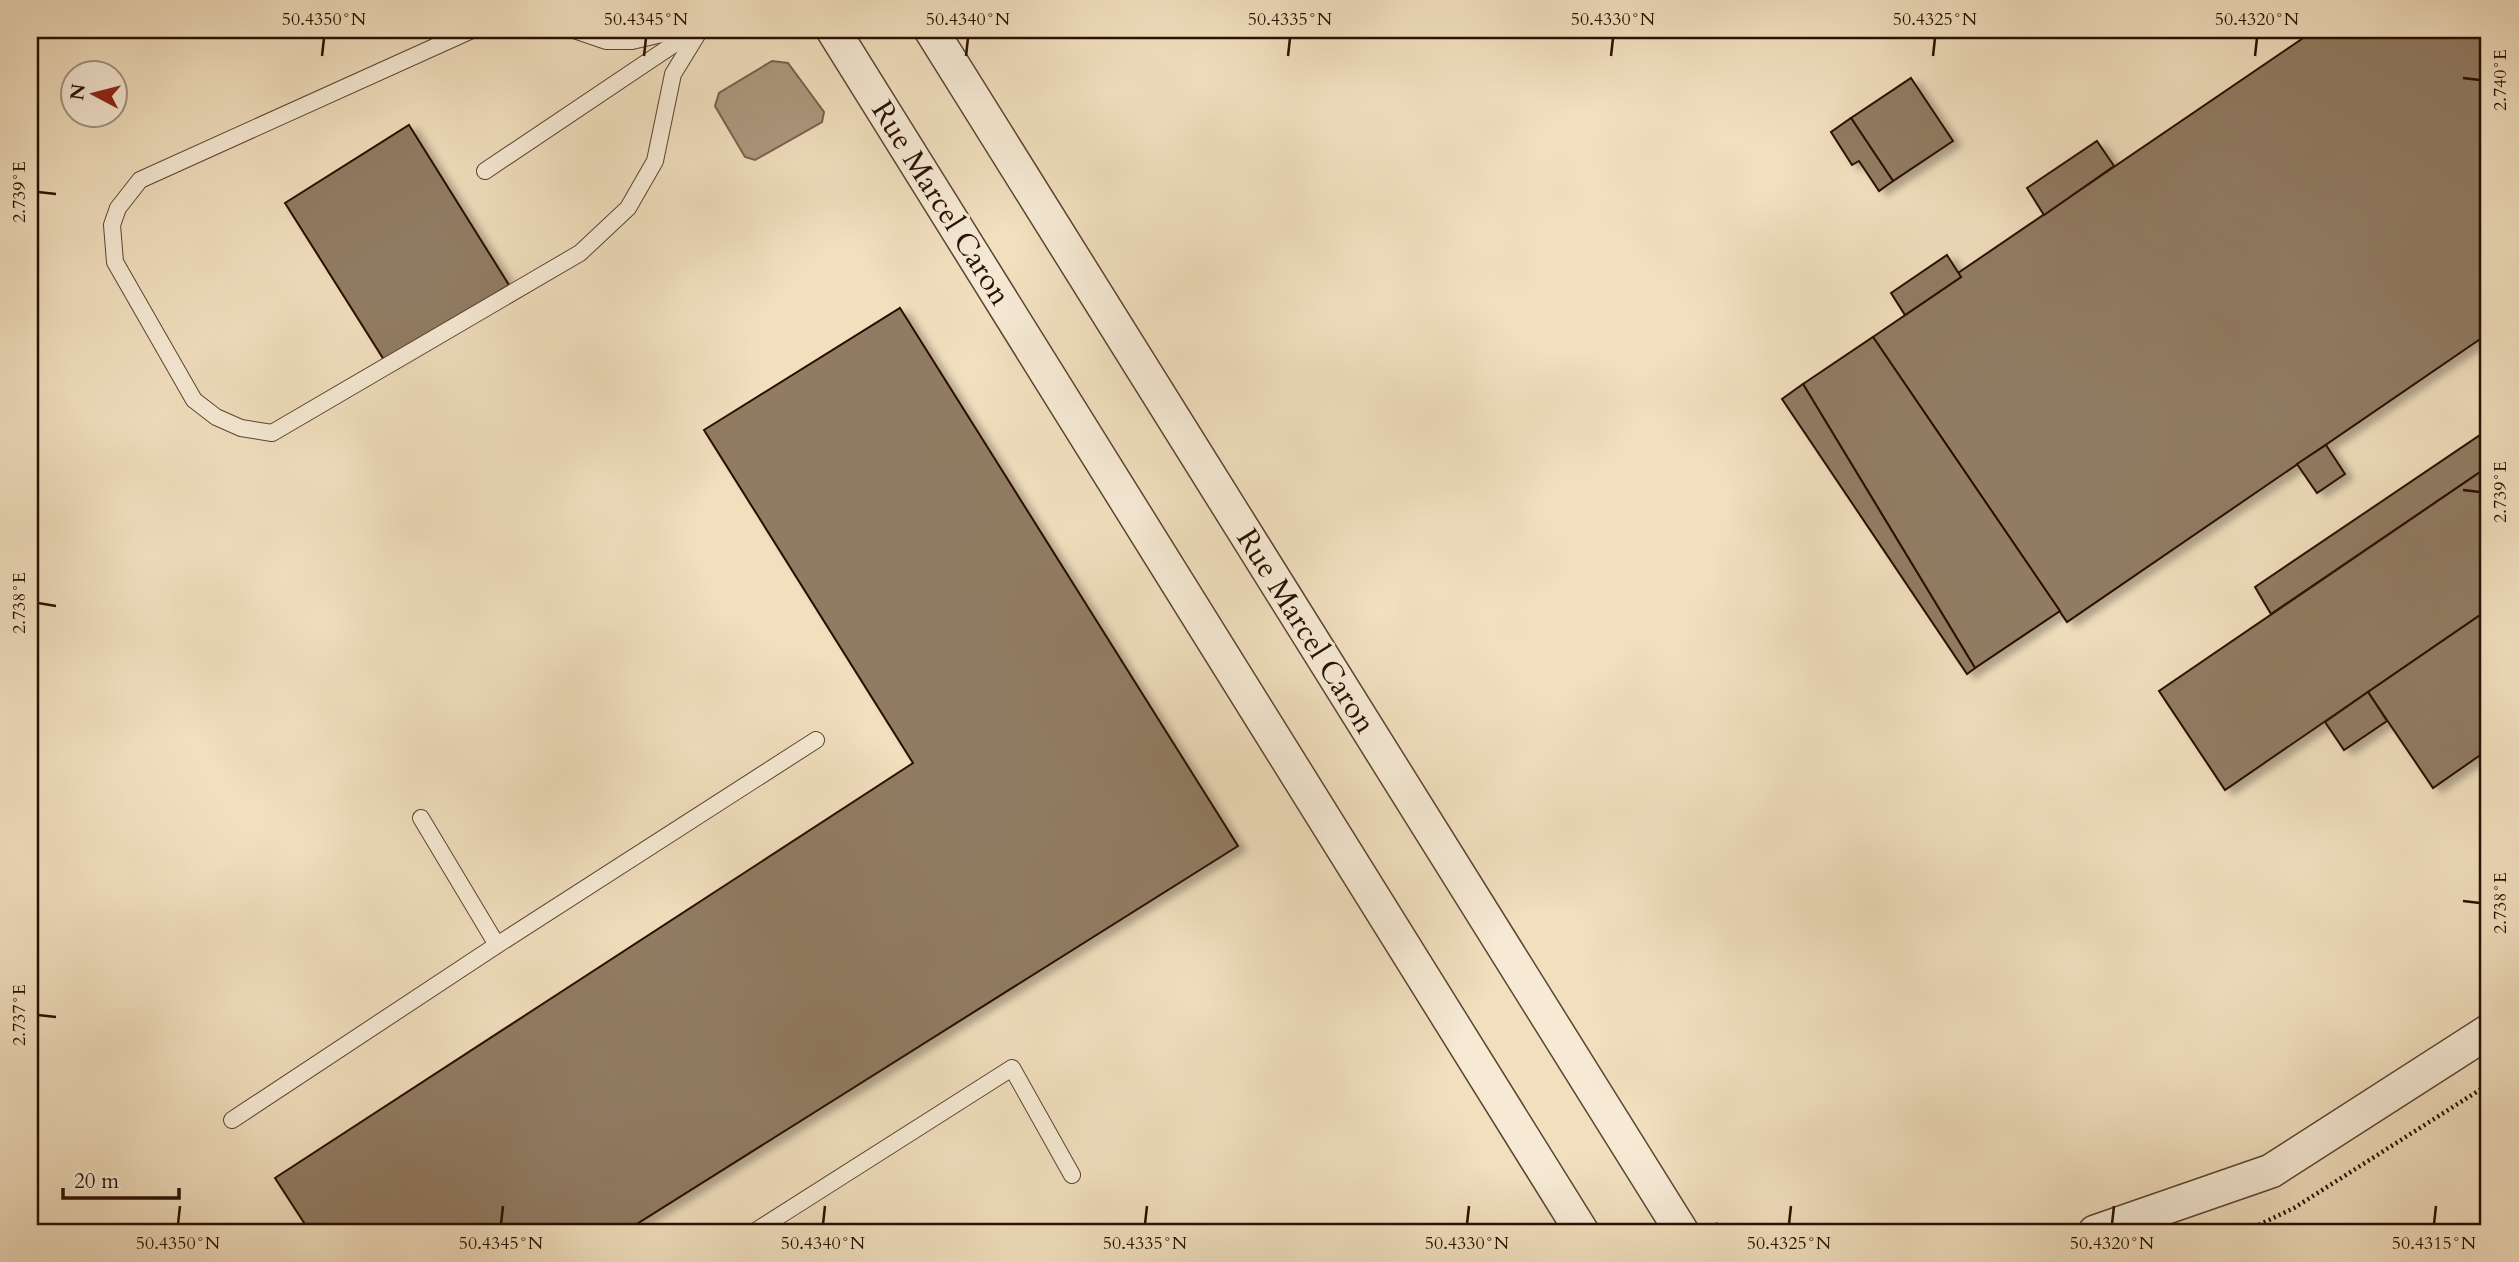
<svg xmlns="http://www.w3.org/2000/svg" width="2519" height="1262" font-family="Cardo,serif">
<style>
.water{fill:#ad987e;stroke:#79614c;stroke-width:2}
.building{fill:#917b63;stroke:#2a0f01;stroke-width:2;filter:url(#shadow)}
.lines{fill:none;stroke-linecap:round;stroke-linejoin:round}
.service-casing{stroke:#5c4330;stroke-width:18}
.minor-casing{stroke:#5c4330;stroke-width:36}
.path{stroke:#2a0f01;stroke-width:4.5;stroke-dasharray:2 3.5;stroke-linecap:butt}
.service{stroke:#f6ead5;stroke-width:16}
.minor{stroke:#f6ead5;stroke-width:33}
.ticks{fill:none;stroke:#2a0f01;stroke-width:2.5}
.labels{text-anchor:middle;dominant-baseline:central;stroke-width:6;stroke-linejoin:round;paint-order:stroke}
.street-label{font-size:30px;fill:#2a0f01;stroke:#f6ead5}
.neatline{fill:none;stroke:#2a0f01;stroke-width:2.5}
.ticks-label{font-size:18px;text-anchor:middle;fill:#2a0f01}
</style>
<defs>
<filter id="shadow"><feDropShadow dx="8" dy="4.5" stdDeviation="3.5" flood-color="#0004"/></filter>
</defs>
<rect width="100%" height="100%" fill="#f1dfbe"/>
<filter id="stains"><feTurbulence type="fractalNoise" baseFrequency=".00286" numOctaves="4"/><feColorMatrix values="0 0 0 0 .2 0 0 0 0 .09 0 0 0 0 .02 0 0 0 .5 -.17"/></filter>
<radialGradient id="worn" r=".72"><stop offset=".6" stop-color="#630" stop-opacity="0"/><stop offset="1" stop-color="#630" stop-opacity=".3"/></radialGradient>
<polygon class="water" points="772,61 788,63 824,112 822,122 755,160 745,157 715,106 719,93"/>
<g class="building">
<polygon points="2315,30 2489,30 2489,333 2067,622 1873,337 1961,277 1958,273"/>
<polygon points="1911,78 1953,141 1893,181 1851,118"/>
<polygon points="1851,118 1893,181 1879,191 1859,161 1852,165 1831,132"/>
<polygon points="409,125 509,285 386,363 285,203"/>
<polygon points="2097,141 2114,166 2044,215 2027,188"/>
<polygon points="1947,255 1961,277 1905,315 1891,293"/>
<polygon points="900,308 1238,846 624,1232 310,1232 275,1178 913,763 704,430"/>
<polygon points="1873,337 2060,611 1975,668 1803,384"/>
<polygon points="1803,384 1975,668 1967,674 1782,399"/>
<polygon points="2489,429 2489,466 2271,614 2255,587"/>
<polygon points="2326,445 2345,474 2317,493 2297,464"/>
<polygon points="2489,466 2489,609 2225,790 2159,691"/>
<polygon points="2489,609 2489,749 2433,788 2368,692"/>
<polygon points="2368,692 2387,721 2344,750 2325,722"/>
</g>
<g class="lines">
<g class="service-casing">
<g id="service">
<polyline points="472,30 140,180 118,208 112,225 115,262 194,400 216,417 241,428 272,433 580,253 628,208 655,161 673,74 700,30"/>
<polyline points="574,30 606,41 632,41 679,30"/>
<polyline points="485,171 695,30"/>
<polyline points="421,818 497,945 816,740"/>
<polyline points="232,1120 497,945"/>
<polyline points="754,1232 1012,1068 1072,1175"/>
</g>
</g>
<g class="minor-casing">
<g id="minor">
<polyline points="833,30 1582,1232"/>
<polyline points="931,30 1682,1232"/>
<polyline points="2095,1232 2271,1171 2489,1031"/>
</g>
</g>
<g class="path">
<polyline points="1717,1225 1719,1223 1725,1232"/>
<polyline points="2244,1232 2294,1208 2489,1084"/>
</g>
<use href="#service" class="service"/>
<use href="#minor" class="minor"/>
</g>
<path class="ticks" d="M322,56L324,38M644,56L646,38M966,56L968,38M1288,56L1290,38M1611,56L1613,38M1933,56L1935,38M2255,56L2257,38M2463,78L2480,80M38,192L56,194M2463,490L2480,492M38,603L56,606M2463,901L2480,903M38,1015L56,1017M178,1224L180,1206M501,1224L503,1206M823,1224L825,1206M1145,1224L1147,1206M1467,1224L1469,1206M1789,1224L1791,1206M2112,1224L2114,1206M2434,1224L2436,1206"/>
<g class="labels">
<g class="street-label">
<text transform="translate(941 203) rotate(58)">Rue Marcel Caron</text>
<text transform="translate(1306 631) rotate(58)">Rue Marcel Caron</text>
</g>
</g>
<rect width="2519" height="1262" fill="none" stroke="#f1dfbe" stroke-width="77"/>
<g transform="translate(94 94) rotate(277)"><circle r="33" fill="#f6ead5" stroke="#a49280" stroke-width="2"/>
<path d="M0-5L12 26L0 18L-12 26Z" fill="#8f2418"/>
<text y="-10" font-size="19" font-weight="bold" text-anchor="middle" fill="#2a0f01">N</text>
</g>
<path d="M63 1188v10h116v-10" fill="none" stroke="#2a0f01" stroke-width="3.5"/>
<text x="74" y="1188" font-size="21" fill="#2a0f01" stroke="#f6ead5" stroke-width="5" paint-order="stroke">20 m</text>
<rect x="38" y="38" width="2442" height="1186" class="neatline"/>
<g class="ticks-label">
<text x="324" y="25">50.4350°N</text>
<text x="646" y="25">50.4345°N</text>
<text x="968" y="25">50.4340°N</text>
<text x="1290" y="25">50.4335°N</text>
<text x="1613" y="25">50.4330°N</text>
<text x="1935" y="25">50.4325°N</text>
<text x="2257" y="25">50.4320°N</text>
<text transform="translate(2500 80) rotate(-90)" y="6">2.740°E</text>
<text transform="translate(19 192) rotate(-90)" y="6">2.739°E</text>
<text transform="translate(2500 492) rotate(-90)" y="6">2.739°E</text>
<text transform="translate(19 603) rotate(-90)" y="6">2.738°E</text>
<text transform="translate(2500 903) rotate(-90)" y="6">2.738°E</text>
<text transform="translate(19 1015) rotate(-90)" y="6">2.737°E</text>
<text x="178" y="1249">50.4350°N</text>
<text x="501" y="1249">50.4345°N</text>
<text x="823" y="1249">50.4340°N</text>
<text x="1145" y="1249">50.4335°N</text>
<text x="1467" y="1249">50.4330°N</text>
<text x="1789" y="1249">50.4325°N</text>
<text x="2112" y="1249">50.4320°N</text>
<text x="2434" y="1249">50.4315°N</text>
</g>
<rect width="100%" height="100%" filter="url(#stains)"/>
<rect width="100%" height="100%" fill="url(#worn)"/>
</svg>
